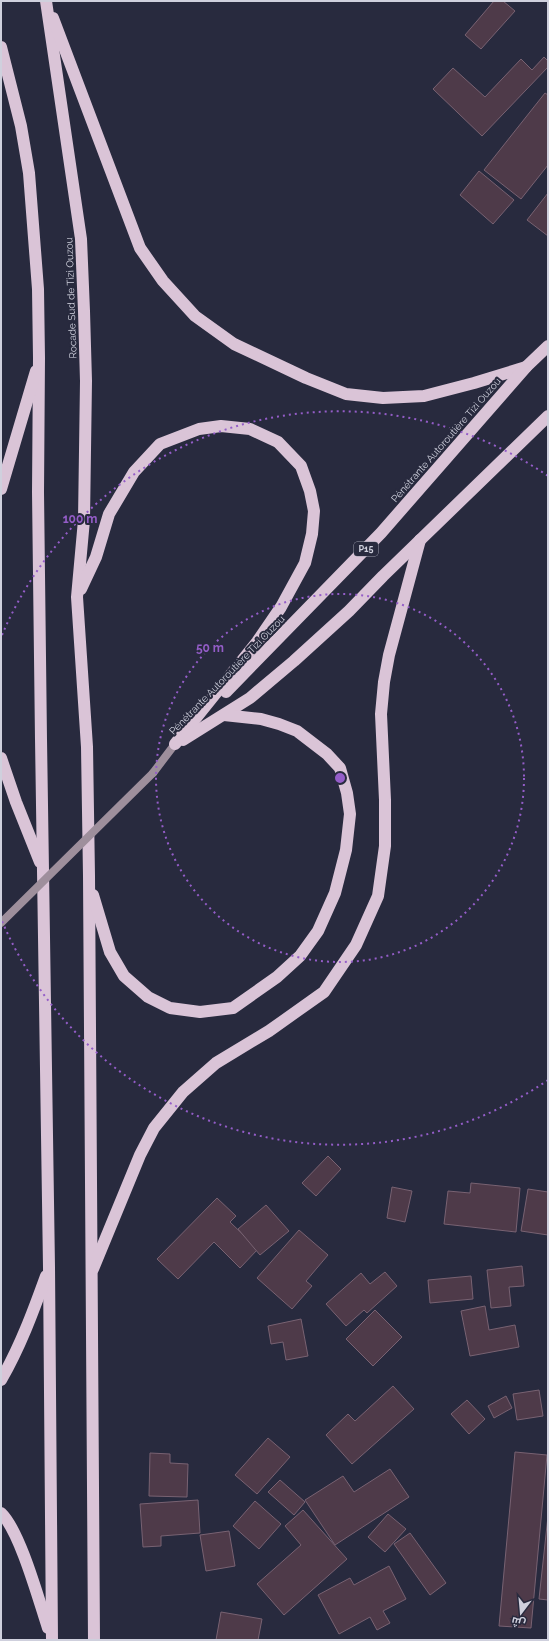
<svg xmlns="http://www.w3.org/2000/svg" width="549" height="1641" font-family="Raleway,Cairo,sans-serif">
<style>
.building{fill:#4e3a49;stroke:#786272}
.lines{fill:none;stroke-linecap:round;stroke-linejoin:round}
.secondary{stroke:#9e8f9c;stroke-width:8}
.highway{stroke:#dac4d7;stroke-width:12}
.secondary-bridge{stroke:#9e8f9c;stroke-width:8}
.ring{fill:none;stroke:#945dc8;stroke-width:2;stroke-dasharray:2 4}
.labels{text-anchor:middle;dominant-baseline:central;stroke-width:4;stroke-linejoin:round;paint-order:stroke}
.shield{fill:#282a3e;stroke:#9d9ead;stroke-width:1}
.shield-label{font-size:9px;font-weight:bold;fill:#cfd0dd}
.street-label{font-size:10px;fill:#cfd0dd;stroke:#282a3e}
.centre{fill:#945dc8;stroke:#282a3e;stroke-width:2}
.ring-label{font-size:12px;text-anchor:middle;font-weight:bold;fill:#945dc8;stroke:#282a3e;stroke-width:4;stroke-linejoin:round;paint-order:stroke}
</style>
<rect width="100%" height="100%" fill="#282a3e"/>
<g class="building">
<polygon points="494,1 503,1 515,11 481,49 465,35"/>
<polygon points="544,57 548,61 548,67 482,136 433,89 453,68 485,97 521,59 532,70"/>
<polygon points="545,93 548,95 548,165 521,199 484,170"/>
<polygon points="479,171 514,200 493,224 460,195"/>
<polygon points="548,193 548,236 527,220"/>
<polygon points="328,1156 341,1169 316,1196 302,1183"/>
<polygon points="471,1183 520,1188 516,1232 444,1224 448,1191 470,1193"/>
<polygon points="392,1187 412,1191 405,1222 387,1218"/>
<polygon points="528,1189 548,1192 548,1235 521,1231"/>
<polygon points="217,1198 236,1216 230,1222 258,1249 240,1268 214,1242 178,1279 157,1259"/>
<polygon points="266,1205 289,1231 260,1255 238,1229"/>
<polygon points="299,1230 328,1255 306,1281 312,1286 292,1309 257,1278"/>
<polygon points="522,1266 524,1286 509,1287 511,1306 491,1308 487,1270"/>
<polygon points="385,1272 397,1286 367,1313 364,1310 346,1326 326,1304 361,1273 370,1284"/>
<polygon points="471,1276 473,1299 430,1303 428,1280"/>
<polygon points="485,1306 489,1330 515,1325 519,1347 470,1356 461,1311"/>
<polygon points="375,1310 402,1337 373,1366 346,1339"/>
<polygon points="301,1319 308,1356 286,1360 283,1342 271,1344 268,1326"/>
<polygon points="393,1386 414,1409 352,1464 326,1435 348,1414 355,1421"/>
<polygon points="539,1390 543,1416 517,1420 513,1394"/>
<polygon points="506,1396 512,1408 494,1418 488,1406"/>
<polygon points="467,1400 485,1419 469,1434 451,1414"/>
<polygon points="268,1438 290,1457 257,1494 235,1475"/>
<polygon points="515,1452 547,1455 531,1628 499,1626"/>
<polygon points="150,1453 170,1454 170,1463 188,1464 187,1497 149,1496"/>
<polygon points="390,1469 409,1497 335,1545 305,1500 343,1476 354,1492"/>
<polygon points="280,1480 305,1502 294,1515 268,1492"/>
<polygon points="198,1500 200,1533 161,1536 161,1546 143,1547 140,1504"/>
<polygon points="255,1501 281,1524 259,1549 233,1526"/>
<polygon points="303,1510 347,1559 284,1615 257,1584 301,1545 285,1526"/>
<polygon points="388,1514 406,1529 385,1552 368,1537"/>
<polygon points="548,1516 548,1600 539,1599"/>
<polygon points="229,1531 235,1566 206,1571 200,1535"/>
<polygon points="410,1533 446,1583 430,1595 394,1544"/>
<polygon points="389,1566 406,1599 383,1611 390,1623 377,1630 370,1617 339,1634 318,1595 350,1578 354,1585"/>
<polygon points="221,1612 262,1619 258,1640 216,1640"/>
</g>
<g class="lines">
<polyline class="secondary" points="153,773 175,744"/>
<g class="highway">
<polyline points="46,1 81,239 84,311 86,381 84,520 77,597 87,747 89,876 94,1640"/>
<polyline points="53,18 140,248 163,281 195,316 234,344 306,378 346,394 383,398 424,396 474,383 526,367"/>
<polyline points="1,47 21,126 29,173 38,289 39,358 38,492 41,739 49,1267 52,1640"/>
<polyline points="1,489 36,371"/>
<polyline points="81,589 96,557 109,514 134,472 160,444 199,429 221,426 250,429 278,442 301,466 310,491 314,511 312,534 305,563 281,607 257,642 175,744"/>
<polyline points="226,692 381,533 526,367 548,346"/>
<polyline points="183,740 250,698 294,661 349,611 383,576 548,416"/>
<polyline points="1,758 16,802 40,862"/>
<polyline points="93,895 110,952 124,976 148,997 170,1008 200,1012 233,1008 277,977 300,956 318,931 335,893 346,850 350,814 347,793 340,768 327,754 297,731 279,724 261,719 224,715"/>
<polyline points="93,1269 140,1155 154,1128 183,1092 216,1063 269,1031 324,992 356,945 378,896 385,846 385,800 381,714 384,682 389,655 420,540"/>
<path d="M1,1380C20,1347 33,1312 46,1276"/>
<path d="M1,1513C20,1531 39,1601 48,1628"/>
</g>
<polyline class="secondary-bridge" points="1,923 153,773"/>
</g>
<g class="ring">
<circle cx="340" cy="778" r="184"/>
<path d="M548 1080A367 367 0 0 1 2 921M2 635A367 367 0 0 1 548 476"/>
</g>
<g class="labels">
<rect class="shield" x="354" y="542" width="24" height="14" rx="3"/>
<g class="shield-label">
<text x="366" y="549">P15</text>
</g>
<g class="street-label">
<text transform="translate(71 298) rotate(-92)">Rocade Sud de Tizi Ouzou</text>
<text transform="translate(446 440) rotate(-49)">Pénétrante Autoroutière Tizi Ouzou</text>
<text transform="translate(227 675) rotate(-46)">Pénétrante Autoroutière Tizi Ouzou</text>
</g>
</g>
<circle cx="340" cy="778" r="6" class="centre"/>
<g class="ring-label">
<text x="80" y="523">100 m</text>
<text x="210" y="652">50 m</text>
</g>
<rect width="549" height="1641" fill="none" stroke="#cfd0dd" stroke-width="4"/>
<g transform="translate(521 1613) rotate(196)" stroke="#282a3e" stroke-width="3" paint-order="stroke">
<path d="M0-3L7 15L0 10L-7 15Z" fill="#cfd0dd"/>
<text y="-6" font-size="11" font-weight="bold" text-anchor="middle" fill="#cfd0dd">ش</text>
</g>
</svg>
